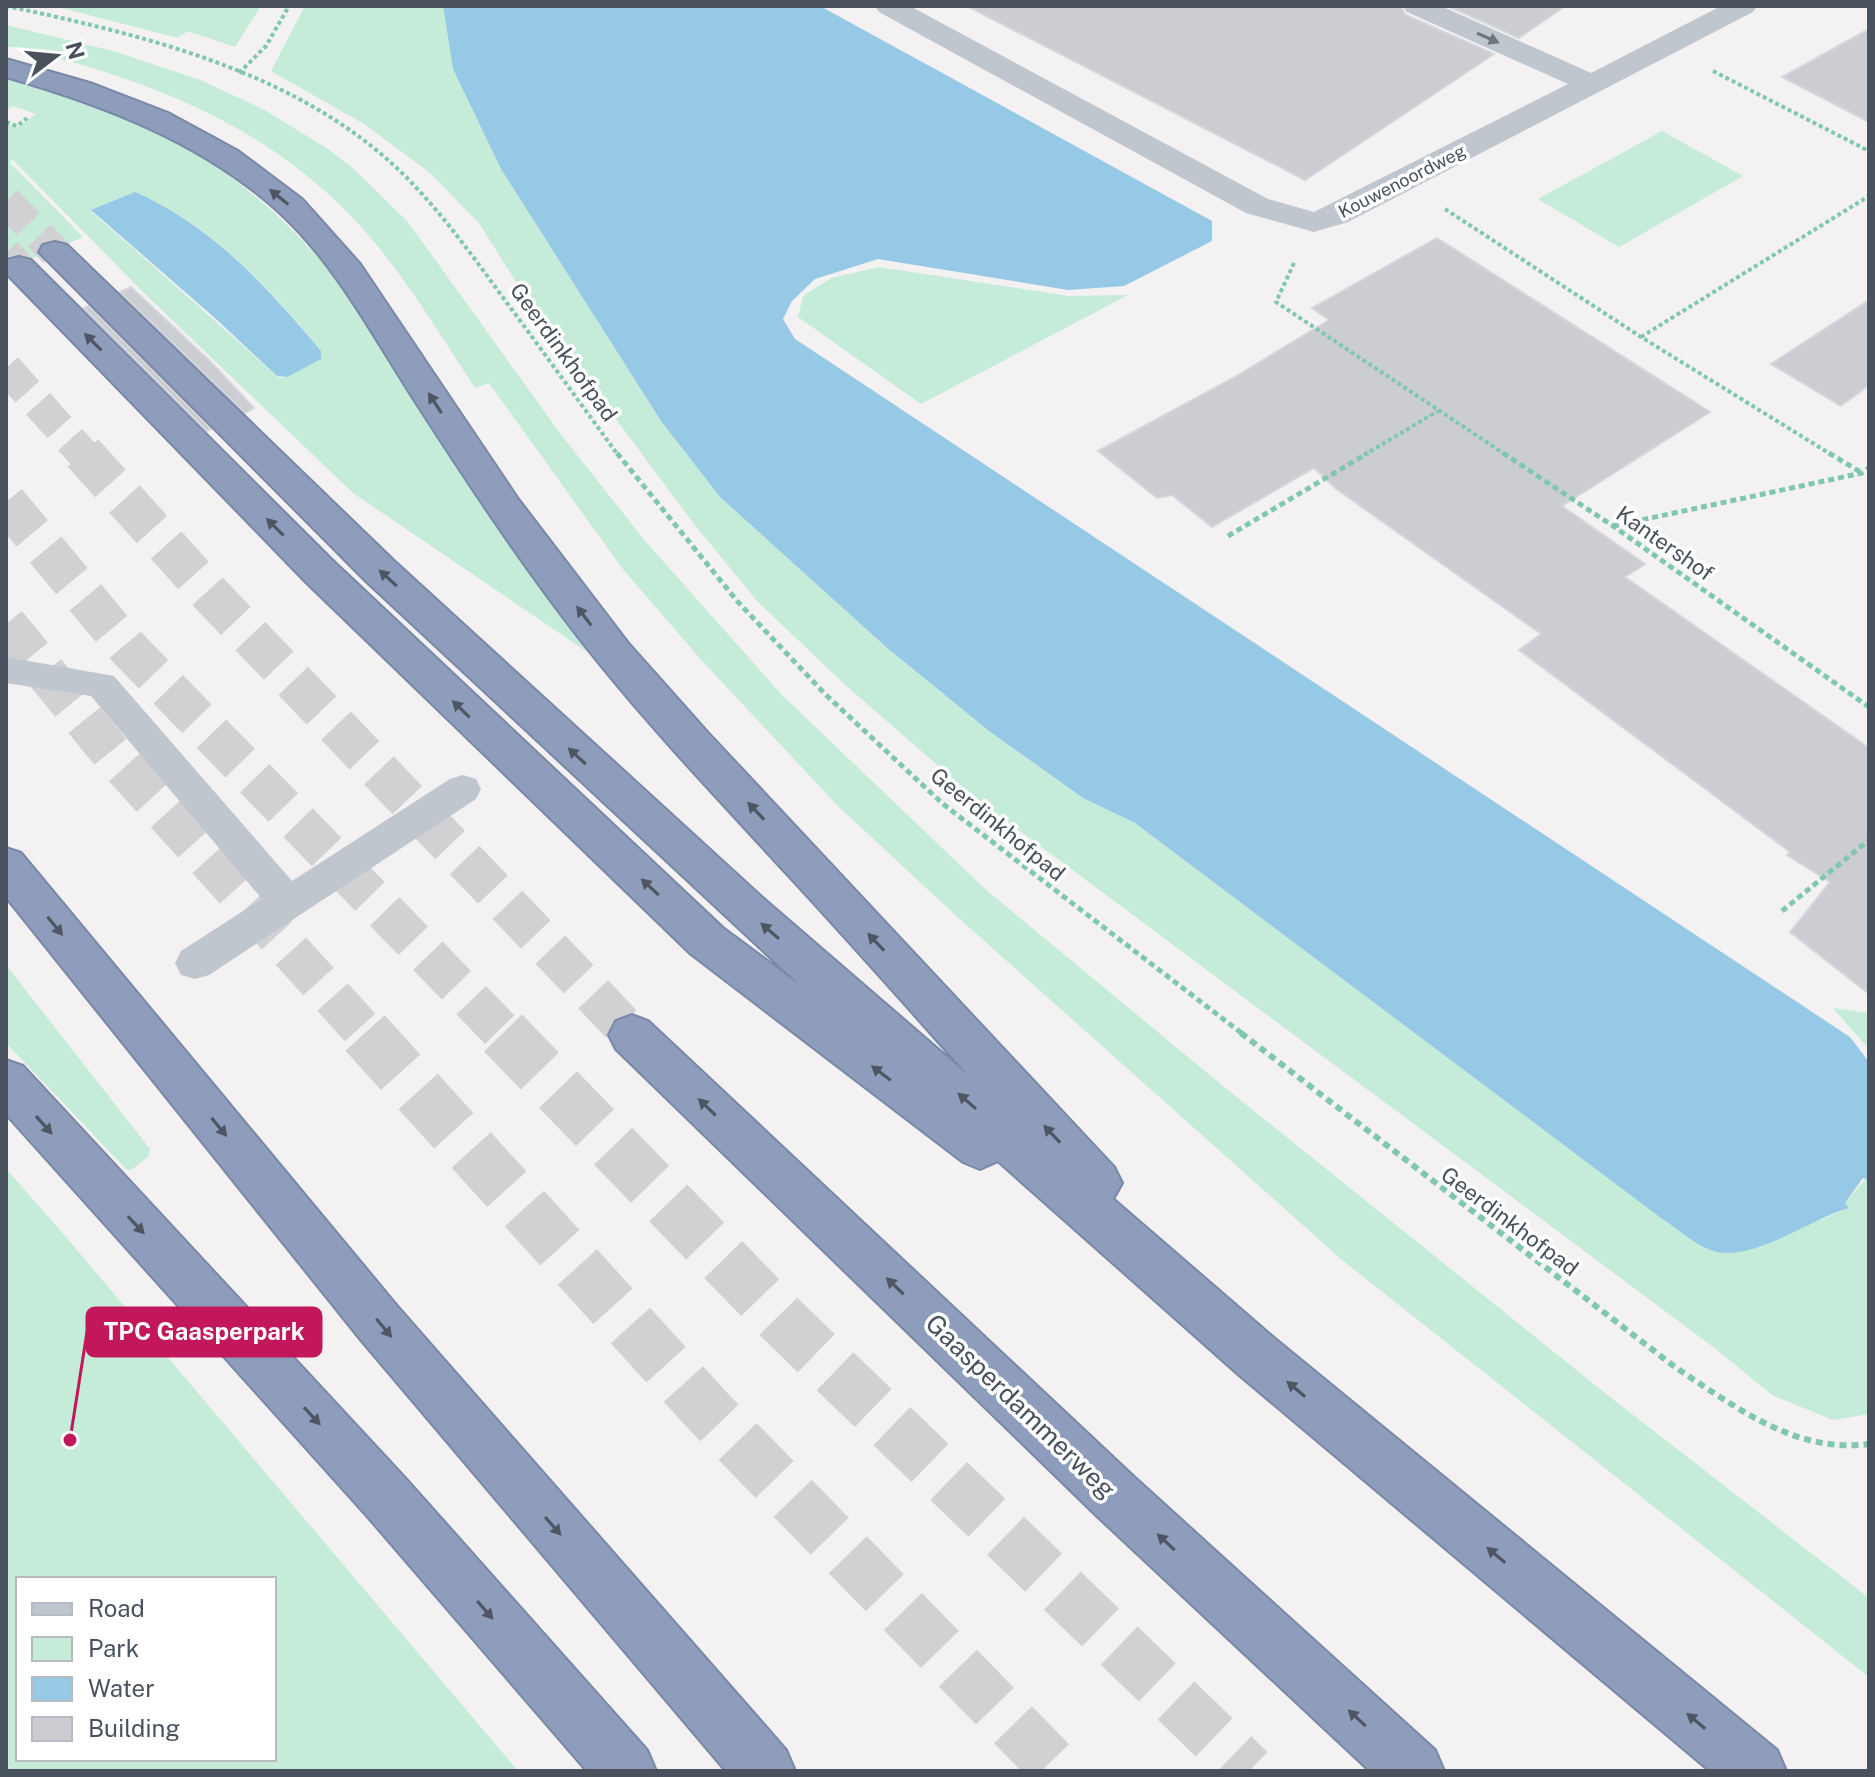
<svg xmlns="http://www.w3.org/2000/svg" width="1875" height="1777" font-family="'Public Sans',sans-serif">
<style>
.green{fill:#c4ecd9;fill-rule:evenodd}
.water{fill:#96c9e5}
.building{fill:#cbcdd3;stroke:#d6d7dc;stroke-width:2}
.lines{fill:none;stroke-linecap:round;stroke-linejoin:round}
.motorway-tunnel-far2{stroke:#d1d1d3;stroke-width:32;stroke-dasharray:32 16;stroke-linecap:butt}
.motorway-tunnel-far1{stroke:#d1d1d3;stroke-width:41;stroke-dasharray:41 21;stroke-linecap:butt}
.motorway-tunnel{stroke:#d1d1d3;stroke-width:53;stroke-dasharray:53 26;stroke-linecap:butt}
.motorway-casing{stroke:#7988a6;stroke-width:4}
.path-far2{stroke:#7fc7ae;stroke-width:4;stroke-dasharray:4 3;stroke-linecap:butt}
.path-far1{stroke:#7fc7ae;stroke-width:5;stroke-dasharray:6 4;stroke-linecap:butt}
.path{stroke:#7fc7ae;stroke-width:6;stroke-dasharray:7 5;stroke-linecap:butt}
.service{fill:#c0c6ce;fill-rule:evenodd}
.minor{fill:#c0c6ce;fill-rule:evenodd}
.motorway{fill:#8e9dbb;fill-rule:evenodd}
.oneway{fill:#6d757f}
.oneway2{fill:#4d5662}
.labels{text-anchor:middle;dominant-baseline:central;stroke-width:7;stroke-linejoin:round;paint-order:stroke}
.far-street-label{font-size:18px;fill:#4a525d;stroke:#fff}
.street-label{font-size:22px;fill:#4a525d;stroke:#fff}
.near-street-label{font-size:26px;fill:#4a525d;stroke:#fff}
.leader{fill:none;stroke:#c2185b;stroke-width:3}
.callout-dot{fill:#c2185b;stroke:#fff;stroke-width:3}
.callout{fill:#c2185b;stroke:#c2185b;stroke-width:3}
.callout-label{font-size:24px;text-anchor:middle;font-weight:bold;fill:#fff}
</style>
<rect width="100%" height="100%" fill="#f3f1f1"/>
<g class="green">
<polygon points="54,6 261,6 235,47 188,31 178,38"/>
<polygon points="305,6 443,6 453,69 501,169 661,421 720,497 886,647 989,731 1083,798 1135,823 1758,1247 1848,1208 1845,1203 1869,1175 1869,1414 1833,1420 1772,1395 1716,1349 973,796 843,683 757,601 694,524 526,298 479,223 429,172 364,124 271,71"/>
<path d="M6,25L113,51L198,79L263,109L328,149L355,170L408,222L562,436L646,542L781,694L985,889L1223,1086L1610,1397L1869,1598V1677L1342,1260L953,913L838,806L703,662L622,568L489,383L475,388C435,327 397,262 346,211C256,119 129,72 6,46Z"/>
<path d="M6,79C149,113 253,172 343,288L533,577L599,660L353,493L146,295L12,159L10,163L83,237L6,269V124L18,127L36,114L13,106L6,110ZM150,199C220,234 272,291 321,351L287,377L279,378L91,211Z"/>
<polygon points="1662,131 1743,176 1619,247 1538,199"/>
<polygon points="879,267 1068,296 1128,295 921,404 798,317 803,296 831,278"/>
<polygon points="6,965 150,1149 148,1157 131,1170 126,1169 6,1043"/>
<polygon points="1833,1008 1869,1013 1869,1049"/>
<path d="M6,1169L54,1223L518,1771H6ZM274,1579V1759H18V1579Z"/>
</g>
<g class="water">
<path d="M443,6H820L1212,221V241L1124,286L1068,290L878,259L815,279L792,301L783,319L795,339L1850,1037L1869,1062V1175L1868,1180L1863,1178L1845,1203L1849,1208C1812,1218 1752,1263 1714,1251C1696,1246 1677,1228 1661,1218L1135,823L1083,798L989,731L886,647L720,497L661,421L501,169L453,69Z"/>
<path d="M135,192C213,226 268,288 321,351V359L287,377L277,376L216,319L91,210Z"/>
</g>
<g class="building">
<polygon points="967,6 1400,6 1406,15 1494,54 1305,180"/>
<polygon points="1448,6 1565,6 1519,38"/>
<polygon points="1869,29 1869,122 1782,77"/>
<polygon points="1437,238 1710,412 1562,506 1645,564 1625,577 1869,748 1869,994 1790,932 1830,882 1787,855 1790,852 1519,650 1541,634 1335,488 1314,468 1212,527 1172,495 1157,498 1098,451 1235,377 1329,320 1312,308"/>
<polygon points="131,287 213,364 254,408 245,413 120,292"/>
<polygon points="1869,300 1869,385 1841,406 1771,364"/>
<polygon points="89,306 211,429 207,431 84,308"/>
</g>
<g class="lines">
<g class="motorway-tunnel-far2">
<polyline points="6,201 55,252"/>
<polyline points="6,253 19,267"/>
<polyline points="6,368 84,455"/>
</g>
<g class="motorway-tunnel-far1">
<polyline points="83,453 212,596 632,1035"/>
<polyline points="6,502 126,646 505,1035"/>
<polyline points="6,624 112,754 367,1035"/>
</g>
<g class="motorway-tunnel">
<polyline points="365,1033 707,1410 1058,1771"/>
<polyline points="503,1033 781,1319 1249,1771"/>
</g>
<g class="motorway-casing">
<g id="motorway">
<path d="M6,59L93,84L168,113L238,151L302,199L360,264L518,499L628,643L709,734L1114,1167L1122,1183L1113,1199L1274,1338L1777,1750L1786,1771H1710L1238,1374L998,1161L980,1169L963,1162L691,954L306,582L7,274V260L19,257L31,260L334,562L723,928L801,986L366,581L39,252L43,245L55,242L67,245L394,561L765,900L969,1076C909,1009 849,941 788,875C724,805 659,737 599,663C532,580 473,491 415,401C373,336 336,264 278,211C201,142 104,105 6,77Z"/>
<polygon points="6,848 21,853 397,1306 786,1750 795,1771 726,1771 361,1340 6,897"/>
<polygon points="632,1015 648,1021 1134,1477 1435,1750 1444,1771 1370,1771 1096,1515 616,1049 609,1035 616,1021"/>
<polygon points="6,1060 23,1066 406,1479 647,1750 656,1771 587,1771 368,1517 6,1114"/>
</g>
</g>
<g class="path-far2">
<path d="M6,6C144,35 300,72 404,175C443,214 474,258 507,303C544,353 581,404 618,455"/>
<polyline points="1713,71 1869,151"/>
<polyline points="239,73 266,46 289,6"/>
<polyline points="6,122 17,126 27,118"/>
<polyline points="1445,209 1641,337 1832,455"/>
<polyline points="1294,263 1276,302 1506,455"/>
<polyline points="1641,337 1869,196"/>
<polyline points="1364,455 1438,411"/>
</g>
<g class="path-far1">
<polyline points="617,453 738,602 825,694 943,804 1244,1035"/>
<polyline points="1503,453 1613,526 1869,707"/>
<polyline points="1829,453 1862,473"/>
<polyline points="1613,526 1862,473 1869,468"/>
<polyline points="1228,536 1368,453"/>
<polyline points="1782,911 1869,840"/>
</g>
<path class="path" d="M1241,1033L1675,1367C1734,1406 1795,1454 1869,1444"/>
<polygon class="service" points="6,657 114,676 292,881 450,779 463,775 476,779 481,789 476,799 209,975 195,979 181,975 175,963 181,951 262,899 91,696 6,683"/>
<polygon class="minor" points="875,6 910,6 1268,199 1314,212 1568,84 1407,12 1403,6 1441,6 1591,73 1721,6 1757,6 1753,12 1348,222 1314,232 1246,213 879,12"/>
<use href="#motorway" class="motorway"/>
</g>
<defs><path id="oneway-solid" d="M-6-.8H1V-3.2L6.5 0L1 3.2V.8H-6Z" transform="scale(2)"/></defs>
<use class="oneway" href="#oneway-solid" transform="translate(1488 38) rotate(24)"/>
<g class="oneway2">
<use href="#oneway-solid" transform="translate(279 197) rotate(-141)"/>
<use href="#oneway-solid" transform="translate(93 342) rotate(-135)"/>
<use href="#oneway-solid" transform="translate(435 403) rotate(-123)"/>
<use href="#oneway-solid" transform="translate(275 527) rotate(-135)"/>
<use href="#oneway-solid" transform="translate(388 578) rotate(-137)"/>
<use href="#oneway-solid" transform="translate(584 616) rotate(-127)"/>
<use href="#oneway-solid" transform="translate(461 709) rotate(-136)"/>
<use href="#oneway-solid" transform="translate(577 756) rotate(-137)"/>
<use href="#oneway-solid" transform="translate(756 811) rotate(-133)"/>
<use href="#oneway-solid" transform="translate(650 887) rotate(-137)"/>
<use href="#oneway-solid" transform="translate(55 926) rotate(51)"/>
<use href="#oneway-solid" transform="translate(770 931) rotate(-139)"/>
<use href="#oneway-solid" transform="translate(876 942) rotate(-133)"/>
<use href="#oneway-solid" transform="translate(881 1073) rotate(-143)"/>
<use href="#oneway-solid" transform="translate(967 1101) rotate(-139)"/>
<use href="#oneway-solid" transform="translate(707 1107) rotate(-136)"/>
<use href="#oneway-solid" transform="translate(44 1125) rotate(48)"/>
<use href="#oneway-solid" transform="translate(219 1127) rotate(51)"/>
<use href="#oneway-solid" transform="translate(1052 1134) rotate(-133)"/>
<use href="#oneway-solid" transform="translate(136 1225) rotate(47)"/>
<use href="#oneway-solid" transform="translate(895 1286) rotate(-136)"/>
<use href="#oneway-solid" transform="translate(384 1328) rotate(50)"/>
<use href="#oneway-solid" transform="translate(1296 1389) rotate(-140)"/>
<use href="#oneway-solid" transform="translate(312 1416) rotate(47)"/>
<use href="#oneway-solid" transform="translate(553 1526) rotate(49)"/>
<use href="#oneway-solid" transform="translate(1166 1542) rotate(-137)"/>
<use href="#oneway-solid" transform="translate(1496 1555) rotate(-140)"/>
<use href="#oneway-solid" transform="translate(485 1610) rotate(49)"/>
<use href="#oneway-solid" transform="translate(1357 1718) rotate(-137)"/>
<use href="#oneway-solid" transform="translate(1696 1721) rotate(-140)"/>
</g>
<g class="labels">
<g class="far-street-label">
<text transform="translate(1402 181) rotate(-27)">Kouwenoordweg</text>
</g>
<g class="street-label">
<text transform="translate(564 352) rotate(54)">Geerdinkhofpad</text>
<text transform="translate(1665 543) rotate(35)">Kantershof</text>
<text transform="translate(998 824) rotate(39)">Geerdinkhofpad</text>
<text transform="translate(1510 1221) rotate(37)">Geerdinkhofpad</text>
</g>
<g class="near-street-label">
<text transform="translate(1021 1406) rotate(44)">Gaasperdammerweg</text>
</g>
</g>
<path class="leader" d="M70 1440L87 1332"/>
<circle class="callout-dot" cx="70" cy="1440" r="8"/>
<rect class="callout" x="87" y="1308" width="234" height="48" rx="8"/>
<g class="callout-label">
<text x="204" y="1340">TPC Gaasperpark</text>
</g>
<rect width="1875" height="1777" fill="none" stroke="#4a525d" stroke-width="16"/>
<rect x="16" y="1577" width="260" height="184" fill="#ffffff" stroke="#b7babe" stroke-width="2"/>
<rect x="32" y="1603" width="40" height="12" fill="#c0c6ce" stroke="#b7babe" stroke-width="2"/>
<text x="88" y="1617" font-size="24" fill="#4a525d">Road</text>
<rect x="32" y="1637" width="40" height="24" fill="#c4ecd9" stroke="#b7babe" stroke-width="2"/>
<text x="88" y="1657" font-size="24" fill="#4a525d">Park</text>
<rect x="32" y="1677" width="40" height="24" fill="#96c9e5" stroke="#b7babe" stroke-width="2"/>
<text x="88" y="1697" font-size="24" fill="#4a525d">Water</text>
<rect x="32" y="1717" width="40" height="24" fill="#cbcdd3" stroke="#b7babe" stroke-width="2"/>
<text x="88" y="1737" font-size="24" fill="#4a525d">Building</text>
<g transform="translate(56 56) rotate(74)" stroke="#ffffff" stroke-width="6" paint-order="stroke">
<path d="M0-6L14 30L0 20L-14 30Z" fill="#4a525d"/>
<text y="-12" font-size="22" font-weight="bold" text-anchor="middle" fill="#4a525d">N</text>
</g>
</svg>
